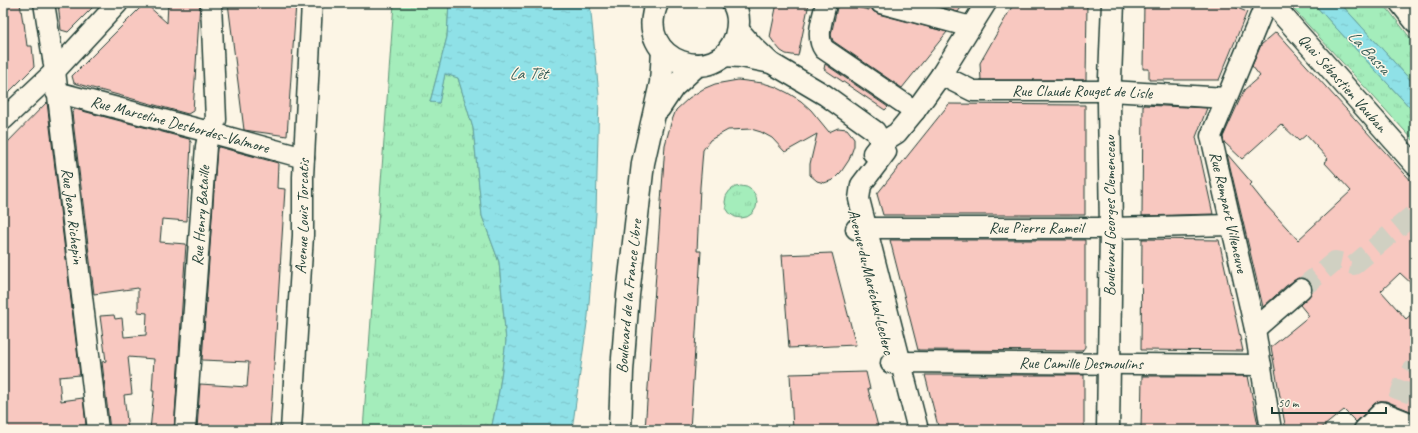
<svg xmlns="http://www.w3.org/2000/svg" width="1418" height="433" font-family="Caveat,sans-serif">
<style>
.grass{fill:url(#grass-tufts);stroke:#629578}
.water{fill:url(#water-ripples);stroke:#629f9f}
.building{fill:#f8c8c0;stroke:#1f3d34}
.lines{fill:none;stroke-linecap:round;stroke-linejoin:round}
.minor-tunnel{stroke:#d0d0c2;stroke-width:20;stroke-dasharray:20 10;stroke-linecap:butt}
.minor-casing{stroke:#1f3d34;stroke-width:23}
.major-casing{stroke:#1f3d34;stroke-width:25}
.minor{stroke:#fcf5e5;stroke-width:20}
.major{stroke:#fcf5e5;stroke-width:22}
.labels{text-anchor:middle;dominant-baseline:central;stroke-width:3;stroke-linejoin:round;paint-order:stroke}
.street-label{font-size:16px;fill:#1f3d34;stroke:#fcf5e5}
.water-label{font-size:17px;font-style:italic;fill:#355e58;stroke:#fcf5e5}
</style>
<defs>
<pattern id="grass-tufts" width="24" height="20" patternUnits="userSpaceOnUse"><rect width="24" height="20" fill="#a4edbb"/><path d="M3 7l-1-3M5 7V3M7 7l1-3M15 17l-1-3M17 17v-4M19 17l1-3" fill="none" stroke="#8dcca1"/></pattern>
<pattern id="water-ripples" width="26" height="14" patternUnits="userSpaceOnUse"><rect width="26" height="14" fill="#8fe1e7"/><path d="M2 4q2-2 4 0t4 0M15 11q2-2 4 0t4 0" fill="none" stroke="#7bc2c7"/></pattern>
</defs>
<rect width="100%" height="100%" fill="#fcf5e5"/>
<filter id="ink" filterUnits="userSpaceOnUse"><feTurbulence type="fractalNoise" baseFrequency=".025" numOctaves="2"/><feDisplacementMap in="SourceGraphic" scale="8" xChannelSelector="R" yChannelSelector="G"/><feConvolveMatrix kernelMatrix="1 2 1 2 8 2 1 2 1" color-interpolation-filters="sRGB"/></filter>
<g filter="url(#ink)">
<g class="grass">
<polygon points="394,3 449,3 447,37 430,102 439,103 445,73 458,78 473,128 482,216 499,262 506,341 499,391 491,430 363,430"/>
<polygon points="1288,3 1313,3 1415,113 1415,142"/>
<polygon points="1340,3 1383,3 1415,44 1415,85"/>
<circle cx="741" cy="202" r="16"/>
</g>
<g class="water">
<polygon points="449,3 590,3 599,95 596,213 588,316 572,430 491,430 499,391 506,341 499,262 482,216 473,128 458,78 445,74 439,103 430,102 447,37"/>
<polygon points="1313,3 1340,3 1415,85 1415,113"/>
</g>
<g class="building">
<polygon points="3,3 20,3 23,23 24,23 27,46 32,46 34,67 5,96 3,83"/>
<polygon points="58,3 97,3 68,32 61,30"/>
<polygon points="145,3 167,23 168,3 200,3 193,111 188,114 74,83 72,76"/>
<polygon points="228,3 296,3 287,136 244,130"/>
<polygon points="777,3 809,3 798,56 786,54 781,51 775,44 770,37"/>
<polygon points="838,3 869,10 870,3 873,11 878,14 947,32 902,88 833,41 831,35"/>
<polygon points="926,3 964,3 958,12"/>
<polygon points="1014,3 1087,3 1086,80 981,80 980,63"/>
<polygon points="1144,3 1225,3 1247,12 1219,80 1149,80 1149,69 1143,69"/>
<polygon points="1276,32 1415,185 1415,287 1400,273 1381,291 1406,319 1415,311 1415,413 1386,401 1380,401 1374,404 1356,422 1344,410 1319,430 1286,430 1271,347 1309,316 1300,305 1312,293 1312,286 1309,281 1305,278 1298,278 1286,286 1263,307 1227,154 1252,183 1250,185 1266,205 1298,240 1351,191 1324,162 1328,159 1306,135 1299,141 1281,124 1242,159 1224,142 1223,137 1244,90 1260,76 1252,66 1261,45"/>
<polygon points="825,64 888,107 885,110 824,69"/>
<polygon points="738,80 763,83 776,87 788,93 801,101 811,110 829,132 838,128 847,129 854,138 854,146 849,160 841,172 833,180 824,183 817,181 810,175 810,164 817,134 785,152 772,138 761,132 751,129 728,130 710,140 703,150 700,187 697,251 701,251 690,430 645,430 664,159 665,145 671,123 676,110 689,98 703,89 715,84"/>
<polygon points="47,102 80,375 59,377 61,401 83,398 86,425 49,429 49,430 5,430 3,415 3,147"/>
<polygon points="949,104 1085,105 1085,215 883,215 877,194"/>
<polygon points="1143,105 1207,108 1196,137 1213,214 1142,216"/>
<polygon points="75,109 189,139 191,142 187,221 162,219 160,242 186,244 174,430 150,430 154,391 152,391 154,359 128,357 132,394 124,395 128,430 110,430 102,362 106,361 100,316 114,315 115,319 122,318 124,337 146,335 147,313 138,312 138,288 94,294 72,113"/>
<polygon points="219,147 278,163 277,188 285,189 270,430 197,430 200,384 247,387 249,362 202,360 217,148"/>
<polygon points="1142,239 1219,240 1243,351 1141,350"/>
<polygon points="890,240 1085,240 1085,347 1082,351 918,350"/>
<polygon points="832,253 856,345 789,348 782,255"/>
<polygon points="866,372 870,389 868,389 879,430 793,430 790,374"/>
<polygon points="925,375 1084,375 1084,430 939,430"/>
<polygon points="1142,376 1248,376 1259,430 1141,430"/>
<polygon points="1385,425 1396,430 1380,430"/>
</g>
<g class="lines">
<g class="minor-tunnel">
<polyline points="1301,289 1335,261 1354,265 1415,213"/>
<polyline points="1398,400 1405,380 1415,367"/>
</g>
<g class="minor-casing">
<g id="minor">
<path id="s1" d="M44,3L55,71L98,430"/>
<path d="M826,3C823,17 815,37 824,49L915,111"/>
<polyline points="881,3 971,27"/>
<path id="s2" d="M1266,3L1211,136L1255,329L1271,430"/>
<path id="s3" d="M1269,3L1276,8L1415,165"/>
<polyline points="1400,3 1415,22"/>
<polyline points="738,29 753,46 771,63 825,95 875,131 886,152 861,185 859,199 918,430"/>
<polyline points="722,56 741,57 771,63"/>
<path id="s4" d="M941,75L973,91H1111L1226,98"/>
<path id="s5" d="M56,92L209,132L304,158"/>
<polyline points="3,120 55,71 118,3"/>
<polyline points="873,153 881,143 897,133 915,111 941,75 986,3"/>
<path id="s6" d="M856,229L865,228H1111L1231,225"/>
<polyline points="1255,329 1301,289"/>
<path id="s7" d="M891,363L901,362L1261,365"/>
<path id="s8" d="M185,430L206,146L209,132L216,120L211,3"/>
<path id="s9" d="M291,430L303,235V177L312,3"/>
<polyline points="1364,430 1382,412 1415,425"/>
</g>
</g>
<g class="major-casing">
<g id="major">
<path d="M657,3C632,62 719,90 736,36C739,25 739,13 733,3"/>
<polyline points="659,108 673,87 697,65"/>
<path id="s10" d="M620,430L622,371L628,295L643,163L661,83L663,51"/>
<polyline points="1108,430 1111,228 1109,103 1113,3"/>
</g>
</g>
<use href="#minor" class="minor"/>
<use href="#major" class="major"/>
</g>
</g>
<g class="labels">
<g class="street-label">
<text stroke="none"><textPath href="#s3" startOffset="109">Quai Sébastien Vauban</textPath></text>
<text stroke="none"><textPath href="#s4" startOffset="145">Rue Claude Rouget de Lisle</textPath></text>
<text stroke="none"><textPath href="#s5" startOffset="128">Rue Marceline Desbordes-Valmore</textPath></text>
<text stroke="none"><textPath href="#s2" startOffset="222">Rue Rempart Villeneuve</textPath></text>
<text stroke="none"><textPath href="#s8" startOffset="215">Rue Henry Bataille</textPath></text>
<text stroke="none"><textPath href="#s1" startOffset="215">Rue Jean Richepin</textPath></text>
<text transform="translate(1110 216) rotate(-90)">Boulevard Georges Clemenceau</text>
<text stroke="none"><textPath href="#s9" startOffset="214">Avenue Louis Torcatis</textPath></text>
<text stroke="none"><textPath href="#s6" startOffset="180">Rue Pierre Rameil</textPath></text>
<text transform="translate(871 282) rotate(76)">Avenue du Maréchal Leclerc</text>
<text stroke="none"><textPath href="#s10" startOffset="134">Boulevard de la France Libre</textPath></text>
<text stroke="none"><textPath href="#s7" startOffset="190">Rue Camille Desmoulins</textPath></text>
</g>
<g class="water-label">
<text transform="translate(1369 52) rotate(47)">La Bassa</text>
<text x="528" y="73">La Têt</text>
</g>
</g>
<rect width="1418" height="433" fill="none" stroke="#fcf5e5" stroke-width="16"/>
<rect x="8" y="8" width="1402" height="417" fill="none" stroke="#1f3d34" stroke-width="1.5" filter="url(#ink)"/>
<path d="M1272 407v6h114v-6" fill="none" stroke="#1f3d34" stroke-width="2"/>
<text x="1278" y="407" font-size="12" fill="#1f3d34" stroke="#fcf5e5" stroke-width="3" paint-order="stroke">50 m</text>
</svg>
